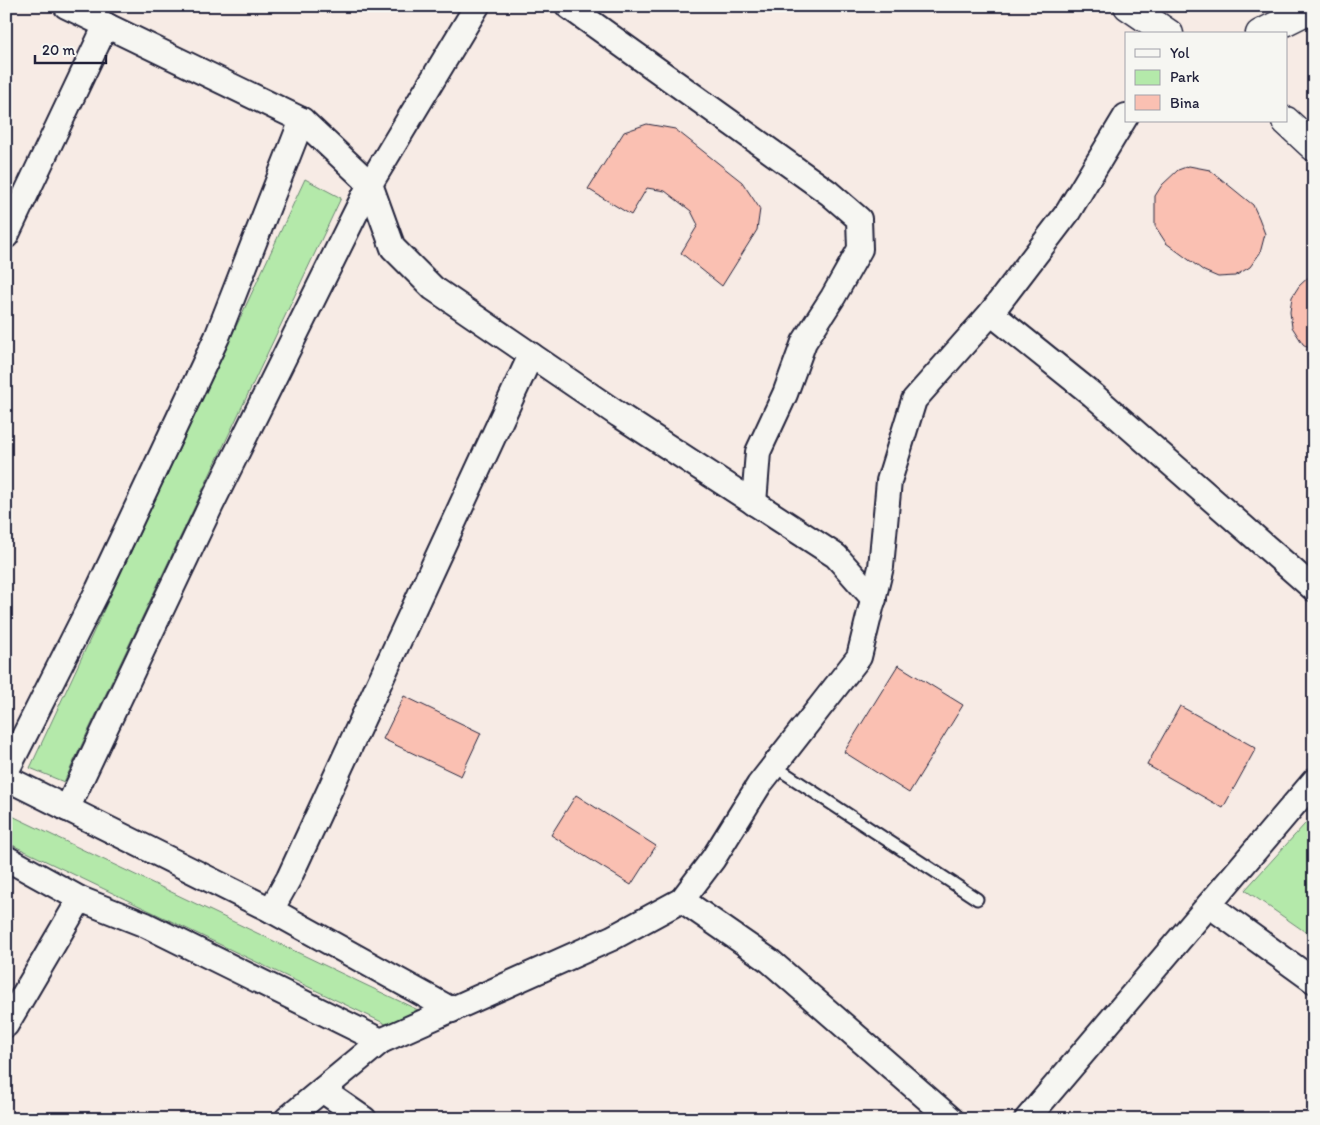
<svg xmlns="http://www.w3.org/2000/svg" width="1320" height="1125" font-family="Itim,sans-serif">
<style>
.green{fill:#b4e9aa;stroke:#6b8672}
.building{fill:#fac0b2;stroke:#22223b}
.lines{fill:none;stroke-linecap:round;stroke-linejoin:round}
.lane-casing{stroke:#22223b;stroke-width:15}
.street-casing{stroke:#22223b;stroke-width:28}
.secondary-casing{stroke:#22223b;stroke-width:31}
.lane{stroke:#f6f6f2;stroke-width:11}
.street{stroke:#f6f6f2;stroke-width:24}
.secondary{stroke:#f6f6f2;stroke-width:28}
</style>
<rect width="100%" height="100%" fill="#f7ebe5"/>
<filter id="ink" filterUnits="userSpaceOnUse"><feTurbulence type="fractalNoise" baseFrequency=".02" numOctaves="2"/><feDisplacementMap in="SourceGraphic" scale="10" xChannelSelector="R" yChannelSelector="G"/><feConvolveMatrix kernelMatrix="1 2 1 2 8 2 1 2 1" color-interpolation-filters="sRGB"/></filter>
<g filter="url(#ink)">
<g class="green">
<polygon points="305,179 341,198 64,782 30,768"/>
<polygon points="6,813 418,1010 390,1026 6,842"/>
<polygon points="1314,814 1314,938 1245,890"/>
</g>
<g class="building">
<polygon points="647,124 675,129 742,182 760,209 757,230 722,286 681,253 698,225 691,211 665,191 647,188 631,215 588,189 624,132"/>
<polygon points="1189,166 1210,170 1253,205 1259,218 1265,234 1260,253 1250,267 1235,276 1218,277 1204,271 1166,243 1155,226 1155,196 1162,185 1178,170"/>
<polygon points="1314,272 1314,352 1303,344 1292,327 1290,312 1292,297 1299,286"/>
<polygon points="898,665 963,705 909,793 844,752"/>
<polygon points="404,696 481,733 461,776 383,739"/>
<polygon points="1180,706 1256,748 1223,808 1147,765"/>
<polygon points="576,795 656,846 631,885 551,835"/>
</g>
<g class="lines">
<g class="lane-casing">
<polyline id="lane" points="774,766 977,899"/>
</g>
<g class="street-casing">
<g id="street">
<polyline points="66,6 302,120 370,184 393,248 433,288 619,415 836,556 874,599"/>
<polyline points="568,6 829,193 859,219 860,249 833,297 804,342 785,394 758,452 754,503"/>
<polyline points="6,236 106,25"/>
<polyline points="991,313 1093,395 1314,589"/>
<polyline points="6,772 98,590 217,337 302,120"/>
<polyline points="6,778 271,910 452,1010"/>
<polyline points="67,809 211,505 370,184 477,6"/>
<polyline points="6,858 80,899 146,925 381,1041"/>
<polyline points="1209,905 1314,981"/>
<polyline points="271,910 289,878 531,355"/>
<polyline points="6,1025 80,899"/>
<polyline points="322,1090 364,1119"/>
<polyline points="287,1119 381,1041 612,938 682,900"/>
<polyline points="951,1119 770,961 682,900 713,859 759,785 859,657 881,567 889,481 914,400 991,313 1068,212 1126,116"/>
<polyline points="1027,1119 1314,781"/>
</g>
</g>
<g class="secondary-casing">
<g id="secondary">
<polyline points="1128,6 1169,34"/>
<polyline points="1260,34 1314,7"/>
<polyline points="1286,121 1314,147"/>
</g>
</g>
<use href="#lane" class="lane"/>
<use href="#street" class="street"/>
<use href="#secondary" class="secondary"/>
</g>
</g>
<rect width="1320" height="1125" fill="none" stroke="#f6f6f2" stroke-width="25"/>
<rect x="12" y="12" width="1295" height="1100" fill="none" stroke="#22223b" stroke-width="2" filter="url(#ink)"/>
<rect x="1125" y="32" width="162" height="90" fill="#f6f6f2" stroke="#a1a1a9"/>
<rect x="1135" y="49" width="25" height="8" fill="#f6f6f2" stroke="#a1a1a9"/>
<text x="1170" y="58" font-size="15" fill="#22223b">Yol</text>
<rect x="1135" y="70" width="25" height="15" fill="#b4e9aa" stroke="#a1a1a9"/>
<text x="1170" y="82" font-size="15" fill="#22223b">Park</text>
<rect x="1135" y="95" width="25" height="15" fill="#fac0b2" stroke="#a1a1a9"/>
<text x="1170" y="108" font-size="15" fill="#22223b">Bina</text>
<path d="M35 55v8h71v-8" fill="none" stroke="#22223b" stroke-width="2.5"/>
<text x="42" y="55" font-size="15" fill="#22223b" stroke="#f6f6f2" stroke-width="4" paint-order="stroke">20 m</text>
</svg>
